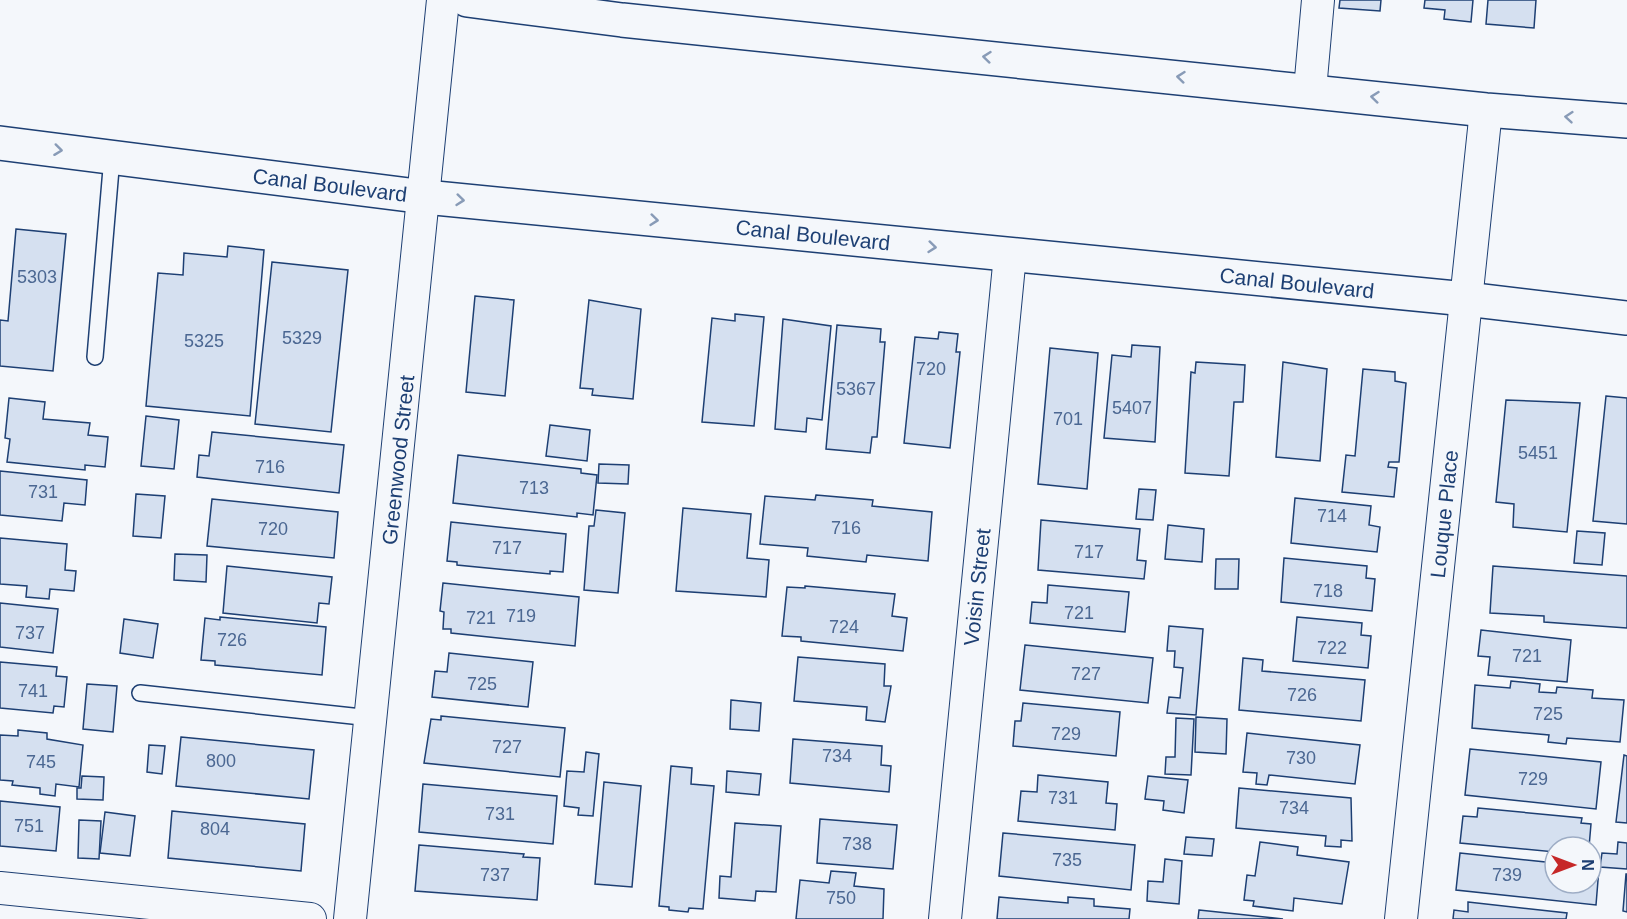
<svg xmlns="http://www.w3.org/2000/svg" width="1627" height="919" font-family="Arial,sans-serif">
<style>
.building{fill:#d5e0f0;stroke:#1d3f73;stroke-width:1.5}
.lines{fill:none;stroke-linecap:round;stroke-linejoin:round}
.service-casing{stroke:#1d3f73;stroke-width:18}
.minor-casing{stroke:#1d3f73;stroke-width:34}
.secondary-casing{stroke:#1d3f73;stroke-width:36}
.service{stroke:#f4f7fb;stroke-width:15}
.minor{stroke:#f4f7fb;stroke-width:32}
.secondary{stroke:#f4f7fb;stroke-width:33}
.oneway{stroke:#889bb7}
.labels{text-anchor:middle;dominant-baseline:central;stroke-width:4.5;stroke-linejoin:round;paint-order:stroke}
.number-label{font-size:18px;fill:#4b6792}
.street-label{font-size:21px;fill:#1d3f73;stroke:#f4f7fb}
</style>
<rect width="100%" height="100%" fill="#f4f7fb"/>
<g class="building">
<polygon points="1340,0 1381,0 1380,11 1339,8"/>
<polygon points="1425,0 1473,0 1471,22 1444,19 1445,10 1424,8"/>
<polygon points="1488,0 1536,0 1534,28 1486,24"/>
<polygon points="16,229 66,234 53,371 0,366 0,320 8,321"/>
<polygon points="228,246 264,250 250,416 146,406 158,273 183,275 184,253 227,257"/>
<polygon points="272,262 348,270 331,432 255,424"/>
<polygon points="475,296 514,300 505,396 466,392"/>
<polygon points="589,300 641,309 633,399 592,395 593,389 580,388"/>
<polygon points="735,314 764,317 754,426 702,422 712,318 735,321"/>
<polygon points="783,319 831,326 822,420 807,418 806,432 775,429"/>
<polygon points="837,325 881,329 880,342 885,342 877,437 872,437 870,453 826,449"/>
<polygon points="939,332 958,334 956,352 960,352 950,448 904,443 915,337 938,339"/>
<polygon points="1132,345 1160,347 1155,442 1104,438 1112,355 1131,357"/>
<polygon points="1050,348 1098,353 1087,489 1038,484"/>
<polygon points="1196,362 1245,365 1243,402 1234,402 1229,476 1185,473 1191,372 1195,373"/>
<polygon points="1283,362 1327,369 1320,461 1276,457"/>
<polygon points="1363,369 1395,372 1395,381 1406,383 1399,462 1389,462 1388,467 1397,468 1394,497 1342,492 1346,455 1355,456"/>
<polygon points="1606,396 1627,398 1627,524 1593,521"/>
<polygon points="9,398 45,402 43,419 90,423 88,435 108,437 105,467 85,465 85,470 7,462 10,439 5,438"/>
<polygon points="1506,400 1580,403 1567,532 1513,527 1514,504 1496,502"/>
<polygon points="146,416 179,420 174,469 141,466"/>
<polygon points="550,425 590,430 587,461 546,456"/>
<polygon points="212,432 344,445 339,493 197,477 199,455 209,456"/>
<polygon points="458,455 581,469 581,473 597,475 593,515 577,513 577,517 453,503"/>
<polygon points="599,464 629,465 628,484 598,483"/>
<polygon points="0,471 87,480 85,505 64,503 62,521 0,515"/>
<polygon points="1139,489 1156,490 1153,520 1136,519"/>
<polygon points="136,494 165,496 161,538 133,536"/>
<polygon points="816,495 873,500 872,506 932,512 928,561 867,555 866,562 807,556 808,548 760,544 765,496 815,500"/>
<polygon points="1295,498 1371,506 1369,525 1380,527 1377,552 1291,543"/>
<polygon points="212,499 338,512 334,558 207,546"/>
<polygon points="683,508 751,514 747,558 769,560 766,597 676,591"/>
<polygon points="596,510 625,513 618,593 584,590 589,526 594,526"/>
<polygon points="1041,520 1140,529 1137,560 1146,561 1144,579 1038,570"/>
<polygon points="451,522 566,534 563,572 550,571 550,574 457,565 457,562 447,561"/>
<polygon points="1168,525 1204,529 1202,562 1165,559"/>
<polygon points="1577,531 1605,533 1602,565 1574,563"/>
<polygon points="0,538 67,544 65,570 76,571 74,591 50,589 49,599 26,597 27,586 0,584"/>
<polygon points="175,554 207,555 206,582 174,580"/>
<polygon points="1284,558 1367,566 1366,578 1375,579 1372,611 1281,602"/>
<polygon points="1216,559 1239,559 1238,589 1215,589"/>
<polygon points="227,566 332,577 329,604 319,603 317,623 223,613"/>
<polygon points="1493,566 1627,576 1627,628 1544,622 1544,616 1490,613"/>
<polygon points="443,583 579,597 575,646 451,633 451,629 443,629 444,612 440,611"/>
<polygon points="1048,585 1129,592 1125,632 1030,623 1032,602 1047,603"/>
<polygon points="805,586 895,594 892,616 907,618 903,651 801,641 801,637 782,636 787,587 805,588"/>
<polygon points="0,603 58,609 53,653 0,647"/>
<polygon points="220,617 326,627 322,675 215,665 215,661 201,660 205,618 220,620"/>
<polygon points="1297,617 1362,623 1361,635 1371,636 1368,668 1293,661"/>
<polygon points="124,619 158,624 153,658 120,653"/>
<polygon points="1169,626 1203,629 1196,715 1167,713 1169,697 1180,698 1183,668 1174,667 1175,651 1167,651"/>
<polygon points="1481,630 1571,640 1567,682 1488,675 1490,657 1478,656"/>
<polygon points="1025,645 1153,658 1148,703 1020,690"/>
<polygon points="449,653 533,662 528,707 432,697 435,671 447,672"/>
<polygon points="798,657 885,664 884,686 891,686 885,722 866,720 867,707 794,701"/>
<polygon points="1243,658 1263,660 1262,671 1365,680 1361,721 1239,710"/>
<polygon points="0,662 57,667 56,676 67,677 64,707 54,706 53,713 0,708"/>
<polygon points="1511,681 1540,684 1539,692 1556,693 1557,687 1593,690 1592,698 1624,700 1620,742 1567,738 1566,744 1548,742 1549,735 1472,728 1475,685 1510,688"/>
<polygon points="87,684 117,686 113,732 83,729"/>
<polygon points="731,700 761,703 759,731 730,729"/>
<polygon points="1023,703 1120,712 1116,756 1013,746 1015,721 1021,721"/>
<polygon points="441,716 565,728 560,777 424,763 431,719 441,720"/>
<polygon points="1196,717 1227,719 1226,754 1195,752"/>
<polygon points="1176,718 1194,719 1191,775 1165,774 1166,757 1175,757"/>
<polygon points="18,730 47,733 47,739 83,745 79,787 56,784 55,796 40,794 40,788 12,785 13,781 0,780 0,735 18,736"/>
<polygon points="1247,733 1360,745 1355,784 1269,775 1267,785 1256,784 1257,773 1243,772"/>
<polygon points="181,737 314,750 309,799 176,786"/>
<polygon points="793,739 882,746 881,765 891,766 889,792 790,783"/>
<polygon points="149,745 165,746 162,774 147,772"/>
<polygon points="1470,749 1601,762 1596,809 1465,795"/>
<polygon points="586,752 599,754 593,816 578,815 579,808 564,806 567,771 584,772"/>
<polygon points="1624,755 1627,756 1627,823 1616,822"/>
<polygon points="671,766 692,768 691,784 714,786 703,909 689,908 688,912 669,910 669,907 659,906"/>
<polygon points="727,771 761,774 759,795 726,792"/>
<polygon points="1038,775 1108,782 1106,803 1117,804 1115,830 1018,821 1021,791 1037,792"/>
<polygon points="82,776 104,777 103,800 77,799 77,788 81,788"/>
<polygon points="1148,776 1188,780 1184,813 1163,810 1164,801 1145,799"/>
<polygon points="604,782 641,786 632,887 595,884"/>
<polygon points="423,784 557,796 553,844 419,832"/>
<polygon points="1239,788 1351,798 1352,841 1341,840 1341,847 1325,846 1326,836 1236,828"/>
<polygon points="0,801 60,807 56,851 0,846"/>
<polygon points="1478,808 1582,818 1581,823 1591,824 1589,847 1555,847 1555,852 1460,843 1463,816 1477,817"/>
<polygon points="172,811 305,824 301,871 168,858"/>
<polygon points="105,812 135,816 130,856 100,853"/>
<polygon points="820,819 897,825 893,869 817,863"/>
<polygon points="79,820 101,821 99,859 78,858"/>
<polygon points="735,823 781,826 776,892 756,891 755,901 719,898 720,876 731,877"/>
<polygon points="1003,833 1135,845 1131,890 999,876"/>
<polygon points="1186,837 1214,839 1212,856 1184,854"/>
<polygon points="1260,842 1298,847 1297,855 1349,862 1342,904 1294,898 1293,911 1253,906 1254,901 1244,900 1247,875 1255,876"/>
<polygon points="1618,842 1627,843 1627,869 1600,867 1602,853 1617,854"/>
<polygon points="419,845 524,854 523,857 540,858 537,900 415,891"/>
<polygon points="1460,853 1555,863 1555,883 1591,883 1591,867 1599,868 1596,905 1456,890"/>
<polygon points="1165,859 1182,861 1179,904 1147,901 1148,881 1163,882"/>
<polygon points="831,871 856,873 854,886 884,889 883,919 796,919 800,880 829,883"/>
<polygon points="1626,874 1627,874 1627,912 1623,911"/>
<polygon points="999,897 1068,903 1068,897 1094,899 1094,906 1130,909 1129,919 997,919"/>
<polygon points="1468,902 1567,913 1566,919 1453,919 1454,910 1468,912"/>
<polygon points="1199,910 1283,919 1198,919"/>
</g>
<g class="lines">
<g class="service-casing">
<g id="service">
<polyline points="95,357 112,157"/>
<polyline points="140,693 371,718"/>
</g>
</g>
<g class="minor-casing">
<g id="minor">
<polyline points="1310,90 1318,0"/>
<polyline points="0,888 310,919"/>
<polyline points="350,919 443,0"/>
<polyline points="945,919 1010,255"/>
<polyline points="1401,919 1486,110"/>
</g>
</g>
<g class="secondary-casing">
<g id="secondary">
<polyline points="467,0 622,20 1486,110 1627,121"/>
<polyline points="0,143 425,197 1466,299 1627,318"/>
</g>
</g>
<use href="#service" class="service"/>
<use href="#minor" class="minor"/>
<use href="#secondary" class="secondary"/>
</g>
<defs><path id="oneway-chevron" d="M-2-3.5L2.5 0L-2 3.5" fill="none" stroke-width="1.6" stroke-linecap="round" stroke-linejoin="round" transform="scale(1.5)"/></defs>
<g class="oneway">
<use href="#oneway-chevron" transform="translate(987 57) rotate(-174)"/>
<use href="#oneway-chevron" transform="translate(1181 77) rotate(-174)"/>
<use href="#oneway-chevron" transform="translate(1375 97) rotate(-174)"/>
<use href="#oneway-chevron" transform="translate(1569 117) rotate(-175)"/>
<use href="#oneway-chevron" transform="translate(58 150) rotate(7)"/>
<use href="#oneway-chevron" transform="translate(460 200) rotate(6)"/>
<use href="#oneway-chevron" transform="translate(654 220) rotate(6)"/>
<use href="#oneway-chevron" transform="translate(932 247) rotate(6)"/>
</g>
<g class="labels">
<g class="number-label">
<text x="37" y="277">5303</text>
<text x="302" y="338">5329</text>
<text x="204" y="341">5325</text>
<text x="931" y="369">720</text>
<text x="856" y="389">5367</text>
<text x="1132" y="408">5407</text>
<text x="1068" y="419">701</text>
<text x="1538" y="453">5451</text>
<text x="270" y="467">716</text>
<text x="534" y="488">713</text>
<text x="43" y="492">731</text>
<text x="1332" y="516">714</text>
<text x="846" y="528">716</text>
<text x="273" y="529">720</text>
<text x="507" y="548">717</text>
<text x="1089" y="552">717</text>
<text x="1328" y="591">718</text>
<text x="1079" y="613">721</text>
<text x="521" y="616">719</text>
<text x="481" y="618">721</text>
<text x="844" y="627">724</text>
<text x="30" y="633">737</text>
<text x="232" y="640">726</text>
<text x="1332" y="648">722</text>
<text x="1527" y="656">721</text>
<text x="1086" y="674">727</text>
<text x="482" y="684">725</text>
<text x="33" y="691">741</text>
<text x="1302" y="695">726</text>
<text x="1548" y="714">725</text>
<text x="1066" y="734">729</text>
<text x="507" y="747">727</text>
<text x="837" y="756">734</text>
<text x="1301" y="758">730</text>
<text x="221" y="761">800</text>
<text x="41" y="762">745</text>
<text x="1533" y="779">729</text>
<text x="1063" y="798">731</text>
<text x="1294" y="808">734</text>
<text x="500" y="814">731</text>
<text x="29" y="826">751</text>
<text x="215" y="829">804</text>
<text x="857" y="844">738</text>
<text x="1067" y="860">735</text>
<text x="495" y="875">737</text>
<text x="1507" y="875">739</text>
<text x="841" y="898">750</text>
</g>
<g class="street-label">
<text transform="translate(330 185) rotate(7)">Canal Boulevard</text>
<text transform="translate(813 235) rotate(6)">Canal Boulevard</text>
<text transform="translate(1297 283) rotate(6)">Canal Boulevard</text>
<text transform="translate(398 460) rotate(-84)">Greenwood Street</text>
<text transform="translate(1444 514) rotate(-84)">Louque Place</text>
<text transform="translate(977 587) rotate(-84)">Voisin Street</text>
</g>
</g>
<g transform="translate(1573 865) rotate(90)"><circle r="28" fill="#f4f7fb" stroke="#9eadc5" stroke-width="1.5"/>
<path d="M0-4.5L10 22L0 15L-10 22Z" fill="#c62828"/>
<text y="-9" font-size="16" font-weight="bold" text-anchor="middle" fill="#1d3f73">N</text>
</g>
</svg>
